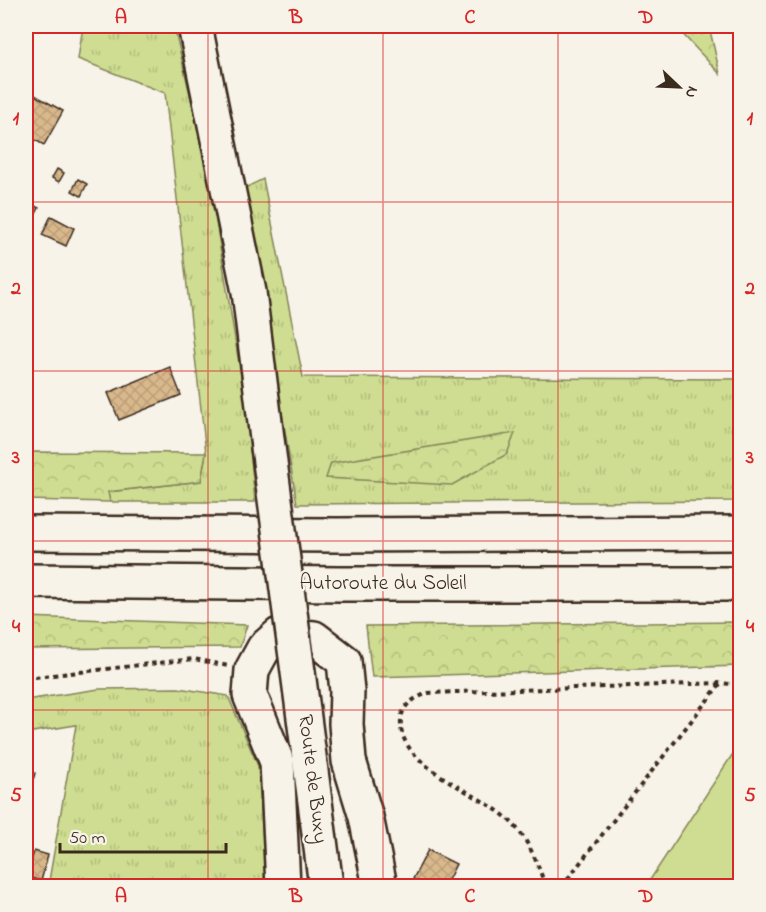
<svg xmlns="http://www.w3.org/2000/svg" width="766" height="912" font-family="'Indie Flower',sans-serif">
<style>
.grass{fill:url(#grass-tufts);stroke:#848458;stroke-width:1.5}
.forest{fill:url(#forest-crowns);stroke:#848458;stroke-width:1.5}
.garden{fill:#cedd91;stroke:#848458;stroke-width:1.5}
.building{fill:url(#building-cross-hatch);stroke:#3b2a1e;stroke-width:1.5}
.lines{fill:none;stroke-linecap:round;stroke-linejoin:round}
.minor-casing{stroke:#3b2a1e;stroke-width:38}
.major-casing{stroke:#3b2a1e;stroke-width:38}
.highway-casing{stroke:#3b2a1e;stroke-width:38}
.path{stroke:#3b2a1e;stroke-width:4;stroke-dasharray:4.5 4.5;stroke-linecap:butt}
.minor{stroke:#f7f3e8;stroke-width:33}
.major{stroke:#f7f3e8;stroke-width:33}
.highway{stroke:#f7f3e8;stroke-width:33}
.major-bridge-casing{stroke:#3b2a1e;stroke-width:38;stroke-linecap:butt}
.major-bridge{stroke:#f7f3e8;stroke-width:33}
.grid{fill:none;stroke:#d62828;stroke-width:1.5;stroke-opacity:0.55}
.labels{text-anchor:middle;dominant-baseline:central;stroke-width:4.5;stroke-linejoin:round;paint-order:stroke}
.street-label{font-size:21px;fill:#3b2a1e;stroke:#f7f3e8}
.neatline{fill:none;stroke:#d62828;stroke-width:2}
.grid-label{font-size:20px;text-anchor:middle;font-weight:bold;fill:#d62828}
</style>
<defs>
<pattern id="grass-tufts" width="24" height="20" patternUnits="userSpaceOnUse" patternTransform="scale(1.5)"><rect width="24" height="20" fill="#cedd91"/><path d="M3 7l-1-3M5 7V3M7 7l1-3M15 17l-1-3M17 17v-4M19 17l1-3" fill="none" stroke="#b2be7d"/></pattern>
<pattern id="forest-crowns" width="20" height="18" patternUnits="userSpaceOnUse" patternTransform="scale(1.5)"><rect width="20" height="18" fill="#cedd91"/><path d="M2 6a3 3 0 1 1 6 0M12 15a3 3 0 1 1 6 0" fill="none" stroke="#b2be7d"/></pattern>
<pattern id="building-cross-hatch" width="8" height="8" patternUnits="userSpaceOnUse" patternTransform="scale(1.5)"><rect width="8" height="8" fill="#d9b88c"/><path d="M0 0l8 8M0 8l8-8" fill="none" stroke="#bb9e78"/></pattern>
</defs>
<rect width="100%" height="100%" fill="#f7f3e8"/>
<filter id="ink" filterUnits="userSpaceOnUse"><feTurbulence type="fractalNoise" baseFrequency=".0167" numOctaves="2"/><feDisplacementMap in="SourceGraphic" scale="12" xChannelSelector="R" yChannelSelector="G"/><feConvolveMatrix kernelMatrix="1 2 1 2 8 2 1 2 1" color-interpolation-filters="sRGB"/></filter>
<g filter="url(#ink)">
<g class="grass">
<polygon points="83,26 174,26 208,172 247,413 255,502 110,502 107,492 201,481 206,453 165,93 78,59"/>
<polygon points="263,179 303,377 740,379 740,501 297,504 245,188"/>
<polygon points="178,688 228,696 258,766 266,886 73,886 49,881 76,725 26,733 26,700 99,689"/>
</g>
<g class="forest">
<polygon points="675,26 709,26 720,74"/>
<polygon points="515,433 507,454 452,485 326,478 331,463"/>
<polygon points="26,452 206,453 201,481 108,492 110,502 26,500"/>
<polygon points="26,617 247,625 240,647 26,649"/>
<polygon points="740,622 740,666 372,677 366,626"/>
</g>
<polygon class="garden" points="740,743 740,886 646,886"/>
<g class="building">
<polygon points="26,90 63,111 44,145 26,135"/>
<polygon points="57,169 64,173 59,182 52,178"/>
<polygon points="78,179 87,184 81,196 72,191"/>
<polygon points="31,204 39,208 28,228 26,227 26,205 29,207"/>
<polygon points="51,216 74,228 66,246 42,235"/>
<polygon points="170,367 181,395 119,420 108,393"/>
<polygon points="26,770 35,773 26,807"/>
<polygon points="428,850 456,864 445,886 428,886 413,879"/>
<polygon points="34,851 48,855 41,881 27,877"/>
</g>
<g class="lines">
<g class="minor-casing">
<polyline id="minor" points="283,886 277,762 250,695 252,670 264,648 279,635 314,638 344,661 347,691 346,724 349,761 366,817 380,886"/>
</g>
<g class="major-casing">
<g id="major">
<polyline points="195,26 249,292 268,447"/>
<polyline points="298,672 326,886"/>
</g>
</g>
<g class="highway-casing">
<g id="highway">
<polyline points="26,533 337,535 740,533"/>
<polyline points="26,581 340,584 740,584"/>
</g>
</g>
<g class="path">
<polyline points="26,678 194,659 228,666"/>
<path d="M545,886C538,863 528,839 511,822C482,792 397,768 401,720C402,704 415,698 428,693L721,683L740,685"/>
<polyline points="562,886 720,684"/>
</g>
<use href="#minor" class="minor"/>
<use href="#major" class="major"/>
<use href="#highway" class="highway"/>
<g class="major-bridge-casing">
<polyline id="major-bridge" points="268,447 298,672"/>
</g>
<use href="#major-bridge" class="major-bridge"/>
</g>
</g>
<path class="grid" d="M208,26V886M383,26V886M558,26V886M26,202H740M26,371H740M26,541H740M26,710H740"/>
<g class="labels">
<g class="street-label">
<text x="383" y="584">Autoroute du Soleil</text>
<text transform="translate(312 779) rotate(83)">Route de Buxy</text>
</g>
</g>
<rect width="766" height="912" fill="none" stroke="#f7f3e8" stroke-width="66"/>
<g transform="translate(679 87) rotate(113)" stroke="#f7f3e8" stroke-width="4.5" paint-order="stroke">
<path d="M0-4.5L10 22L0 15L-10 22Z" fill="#3b2a1e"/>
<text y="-9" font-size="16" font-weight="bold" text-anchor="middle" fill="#3b2a1e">N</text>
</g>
<path d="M60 843v9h166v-9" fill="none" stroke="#3b2a1e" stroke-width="3"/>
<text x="69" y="843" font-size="18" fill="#3b2a1e" stroke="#f7f3e8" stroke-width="4.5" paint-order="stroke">50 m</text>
<rect x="33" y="33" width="700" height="846" class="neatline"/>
<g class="grid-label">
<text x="121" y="23">A</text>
<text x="296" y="23">B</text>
<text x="470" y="23">C</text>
<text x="646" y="23">D</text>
<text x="16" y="124">1</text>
<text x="750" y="124">1</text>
<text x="16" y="294">2</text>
<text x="750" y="294">2</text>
<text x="16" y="463">3</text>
<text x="750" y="463">3</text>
<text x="16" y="632">4</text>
<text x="750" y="632">4</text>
<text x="16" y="801">5</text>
<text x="750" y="801">5</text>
<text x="121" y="902">A</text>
<text x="296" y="902">B</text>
<text x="470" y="902">C</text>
<text x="646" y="902">D</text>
</g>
</svg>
